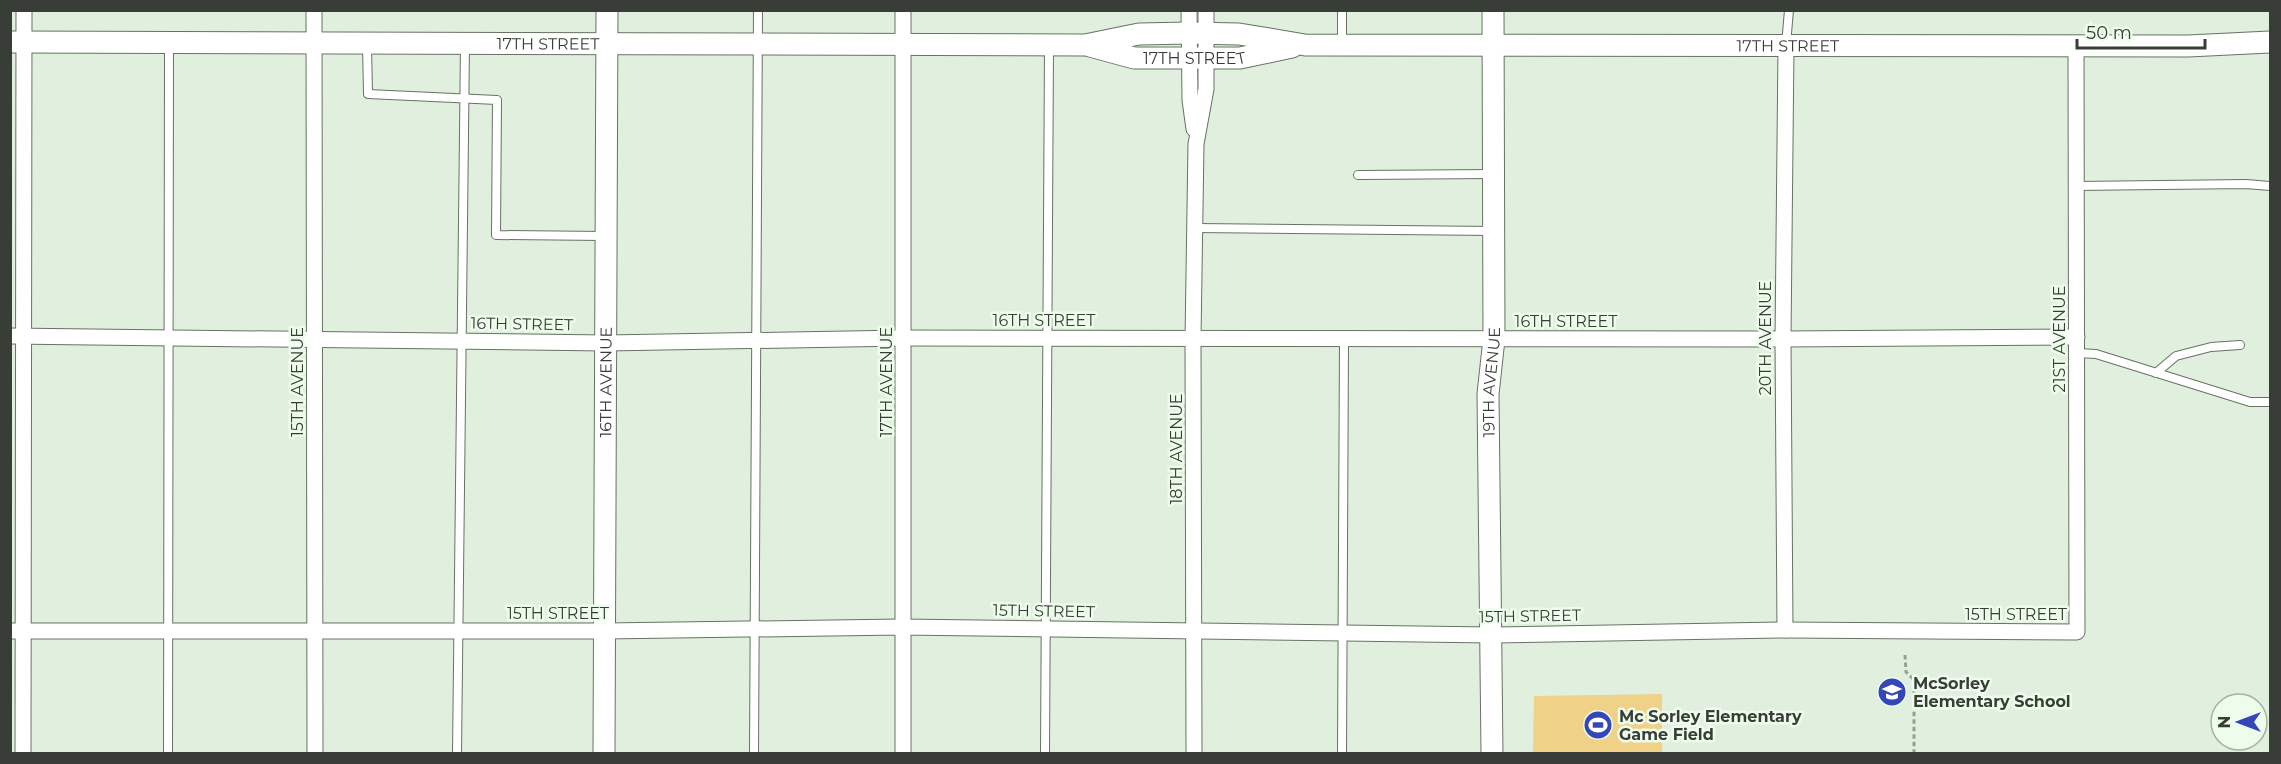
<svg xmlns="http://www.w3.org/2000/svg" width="2281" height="764" font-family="Montserrat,sans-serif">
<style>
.green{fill:#efd188}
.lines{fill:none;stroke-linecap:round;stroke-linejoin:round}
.lane-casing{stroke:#667363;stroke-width:10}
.street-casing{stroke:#667363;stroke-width:17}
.secondary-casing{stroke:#667363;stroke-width:23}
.path{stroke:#95a093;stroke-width:3;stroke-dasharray:4.5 3;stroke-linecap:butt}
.lane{stroke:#fff;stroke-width:8}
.street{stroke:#fff;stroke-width:15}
.secondary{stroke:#fff;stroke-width:21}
.labels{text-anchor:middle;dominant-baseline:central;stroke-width:5;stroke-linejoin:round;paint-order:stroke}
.street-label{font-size:16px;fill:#383e37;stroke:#eefdeb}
.poi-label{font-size:16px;font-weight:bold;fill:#383e37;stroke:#eefdeb;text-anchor:start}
</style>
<rect width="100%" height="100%" fill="#e1f0de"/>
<polygon class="green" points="1662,694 1662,753 1533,753 1534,696"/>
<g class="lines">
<g class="lane-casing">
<g id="lane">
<polyline points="1342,43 1342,10"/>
<polyline points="367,44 368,94 497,100 496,235 604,236"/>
<polyline points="1786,45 1789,10"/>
<polyline points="1358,175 1492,174"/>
<polyline points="2075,186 2246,184 2270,186"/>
<polyline points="1195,228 1494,231"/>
<polyline points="2077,353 2096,354 2250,402 2270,402"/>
<polyline points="2156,373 2176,356 2211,347 2240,345"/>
<polyline points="168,754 169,44"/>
<polyline points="457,754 465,44"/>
<polyline points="754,754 758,10"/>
<polyline points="1045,754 1049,47"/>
<polyline points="1342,754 1344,339"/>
</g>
</g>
<g class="street-casing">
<g id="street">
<polyline points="314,10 315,754"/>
<polyline points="1189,10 1190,100 1194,129"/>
<polyline points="10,336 606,343 904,338 1783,339 2077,337"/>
<polyline points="1785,630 1783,339 1786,47"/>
<polyline points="10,631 605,631 901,627 1491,635 1785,630 2077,632 2076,45"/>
<polyline points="23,754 24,10"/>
<polyline points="903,754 903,10"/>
<polyline points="1194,754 1193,339 1196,144 1206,89 1206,10"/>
</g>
</g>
<g class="secondary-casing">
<g id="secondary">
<path id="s1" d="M10,42L1085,45L1139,34L1189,33L1239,34L1305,45L2188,46L2270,42"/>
<path id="s2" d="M1090,46L1134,58H1240L1292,47"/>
<path id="s3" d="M604,754L607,10"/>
<path id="s4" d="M1492,754L1488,394L1494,339L1493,10"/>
</g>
</g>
<polyline class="path" points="1905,655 1906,672 1914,680 1914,754"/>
<use href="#lane" class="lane"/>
<use href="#street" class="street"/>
<use href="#secondary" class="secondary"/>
</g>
<defs>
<g id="school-disc" transform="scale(1.5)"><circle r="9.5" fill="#3546b8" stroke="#eefdeb"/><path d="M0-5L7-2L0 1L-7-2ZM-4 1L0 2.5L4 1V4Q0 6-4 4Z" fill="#fff"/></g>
<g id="stadium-disc" transform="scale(1.5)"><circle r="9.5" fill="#3546b8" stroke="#eefdeb"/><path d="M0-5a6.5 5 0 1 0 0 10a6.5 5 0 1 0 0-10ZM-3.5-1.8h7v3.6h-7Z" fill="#fff"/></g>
</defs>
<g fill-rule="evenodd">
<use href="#school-disc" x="1892" y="692"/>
<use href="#stadium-disc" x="1598" y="725"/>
</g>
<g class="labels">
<g class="street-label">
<text stroke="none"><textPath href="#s1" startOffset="538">17TH STREET</textPath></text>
<text stroke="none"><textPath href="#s1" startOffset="1780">17TH STREET</textPath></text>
<text stroke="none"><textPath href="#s2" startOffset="106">17TH STREET</textPath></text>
<text x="1044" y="320">16TH STREET</text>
<text x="1566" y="321">16TH STREET</text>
<text transform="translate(522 324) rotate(1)">16TH STREET</text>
<text transform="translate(1765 338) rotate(-90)">20TH AVENUE</text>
<text transform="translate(2059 339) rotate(-90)">21ST AVENUE</text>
<text transform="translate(297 382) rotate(-90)">15TH AVENUE</text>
<text stroke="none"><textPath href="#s3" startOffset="372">16TH AVENUE</textPath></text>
<text transform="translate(886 382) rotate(-90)">17TH AVENUE</text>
<text stroke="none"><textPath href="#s4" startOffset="372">19TH AVENUE</textPath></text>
<text transform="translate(1176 449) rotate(-90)">18TH AVENUE</text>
<text transform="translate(1044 611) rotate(1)">15TH STREET</text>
<text x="558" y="613">15TH STREET</text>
<text x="2016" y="614">15TH STREET</text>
<text transform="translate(1530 616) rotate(-1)">15TH STREET</text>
</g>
<g class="poi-label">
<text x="1913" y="683">McSorley<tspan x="1913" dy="18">Elementary School</tspan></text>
<text x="1619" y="716">Mc Sorley Elementary<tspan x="1619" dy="18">Game Field</tspan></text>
</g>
</g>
<rect width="2281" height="764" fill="none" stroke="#383e37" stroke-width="24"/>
<g transform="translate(2239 722) rotate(270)"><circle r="28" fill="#eefdeb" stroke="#a5b1a3" stroke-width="1.5"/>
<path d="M0-4.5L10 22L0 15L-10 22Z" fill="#3546b8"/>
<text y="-9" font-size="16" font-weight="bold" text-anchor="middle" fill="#383e37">N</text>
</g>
<path d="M2077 39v9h128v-9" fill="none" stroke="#383e37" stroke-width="3"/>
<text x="2086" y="39" font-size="18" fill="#383e37" stroke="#eefdeb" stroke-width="4.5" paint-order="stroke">50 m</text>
</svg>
